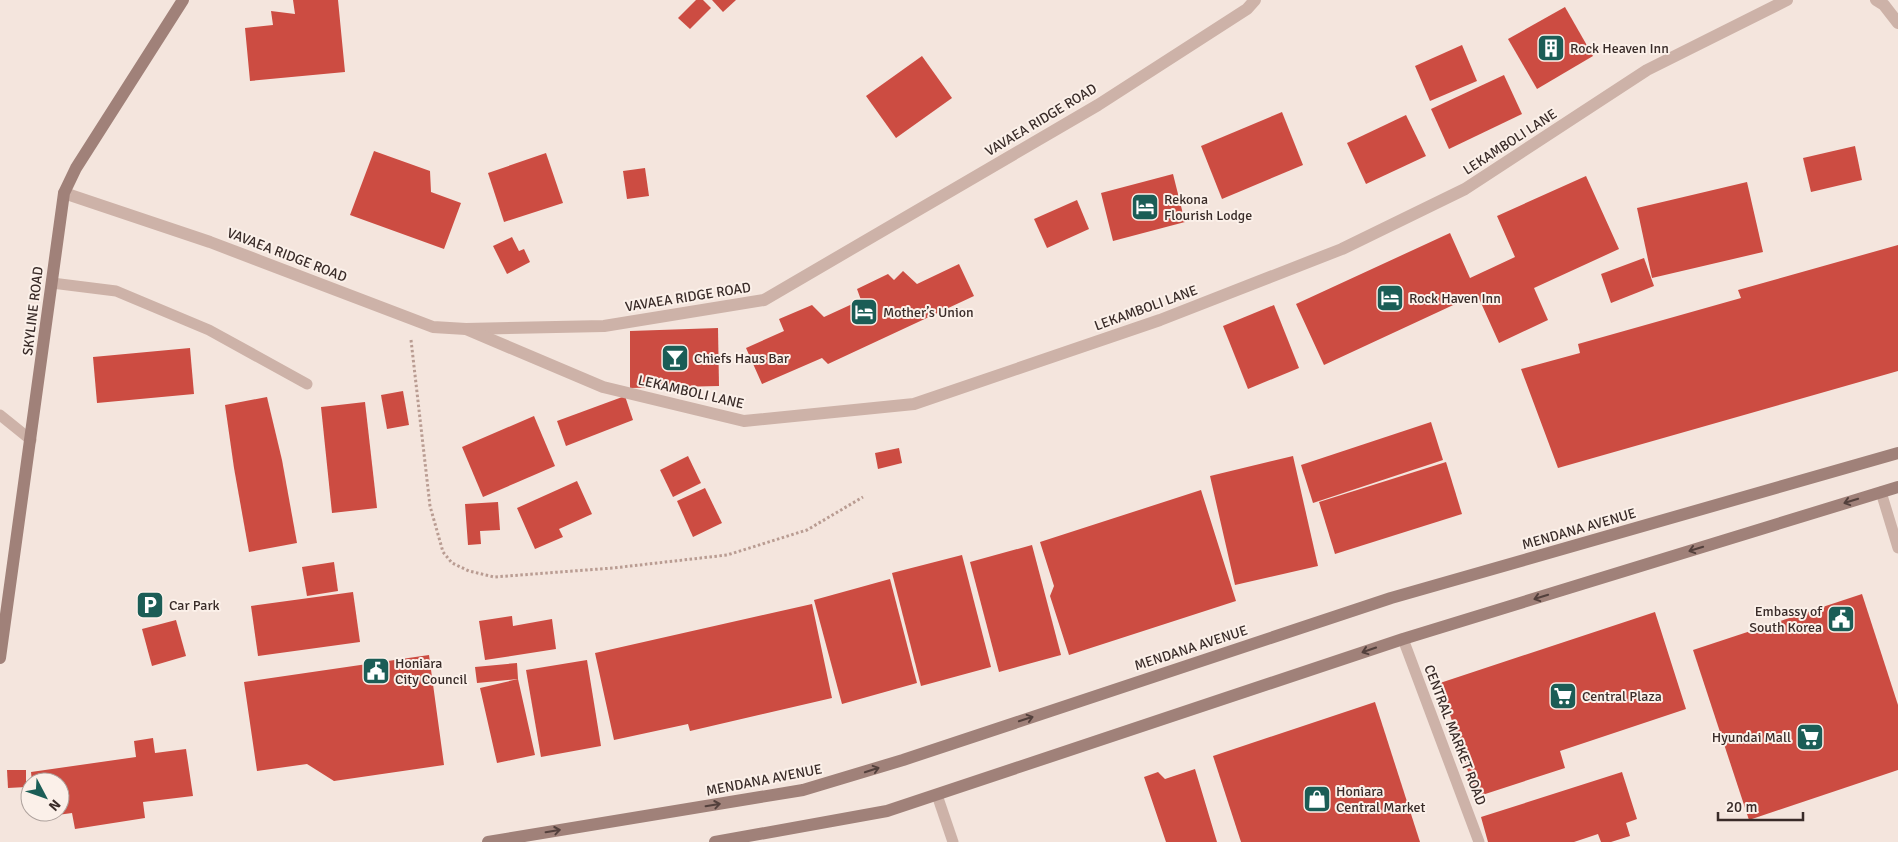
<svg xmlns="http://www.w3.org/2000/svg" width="1898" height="842" font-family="Signika,sans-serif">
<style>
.building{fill:#cc4c42}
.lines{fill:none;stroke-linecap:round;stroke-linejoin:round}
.path{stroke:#b99c92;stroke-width:3;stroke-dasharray:2.5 2.5;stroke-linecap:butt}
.lane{stroke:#cdb2a8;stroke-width:11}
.street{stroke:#cdb2a8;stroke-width:12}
.secondary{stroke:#a08179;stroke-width:12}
.oneway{stroke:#53403c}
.labels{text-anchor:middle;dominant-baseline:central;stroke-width:4;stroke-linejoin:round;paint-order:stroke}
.poi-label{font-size:14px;fill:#392b28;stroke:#fbf0e9;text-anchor:start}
.street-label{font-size:14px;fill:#392b28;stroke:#fbf0e9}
</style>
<rect width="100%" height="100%" fill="#f4e5dd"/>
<g class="building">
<polygon points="293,0 338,0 345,72 250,81 245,28 273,25 271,11 295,14"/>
<polygon points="696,0 703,0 711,8 690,29 678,18"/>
<polygon points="712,0 736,0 723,12"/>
<polygon points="1565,7 1593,56 1537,89 1508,39"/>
<polygon points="1462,45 1477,81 1430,101 1415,66"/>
<polygon points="922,56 952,98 896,138 866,96"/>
<polygon points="1504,75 1522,114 1449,149 1431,109"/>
<polygon points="1282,112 1303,165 1222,199 1201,146"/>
<polygon points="1406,115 1426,156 1366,184 1347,143"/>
<polygon points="1855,146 1862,180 1811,192 1803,158"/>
<polygon points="374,151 430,171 431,192 461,203 444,249 350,215"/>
<polygon points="546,153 563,203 504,222 488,173"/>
<polygon points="645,168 649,196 627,199 623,171"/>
<polygon points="1173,174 1185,222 1113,241 1101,193"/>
<polygon points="1586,176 1619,249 1534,288 1548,320 1499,343 1477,294 1324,365 1296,304 1450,233 1470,278 1515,257 1497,216"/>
<polygon points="1747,182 1763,252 1652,278 1637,208"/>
<polygon points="1077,200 1089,229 1047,248 1034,219"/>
<polygon points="512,237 519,251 524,249 530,262 507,274 493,246"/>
<polygon points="1898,245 1898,371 1558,468 1521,369 1580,353 1578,344 1741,298 1738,290"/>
<polygon points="1644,258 1654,286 1611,303 1601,274"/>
<polygon points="959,264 974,296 828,364 822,358 762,384 746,348 784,331 779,319 812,305 824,317 861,300 857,289 888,274 894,280 903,271 917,284"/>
<polygon points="1274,305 1299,368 1248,389 1223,326"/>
<polygon points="718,328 719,386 630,388 630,331"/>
<polygon points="190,348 194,394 97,403 93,357"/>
<polygon points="403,391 409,425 387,429 381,395"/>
<polygon points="625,396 633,420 566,446 557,421"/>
<polygon points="267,397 282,460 297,543 249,552 234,468 225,405"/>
<polygon points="365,402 377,508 332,513 321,407"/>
<polygon points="534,416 555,466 483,497 462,447"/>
<polygon points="1431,422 1443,460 1313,503 1301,465"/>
<polygon points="899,448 902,463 878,469 875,453"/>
<polygon points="688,456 701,483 673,497 660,470"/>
<polygon points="1293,456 1318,566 1235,585 1210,476"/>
<polygon points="1446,462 1462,514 1335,554 1319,502"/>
<polygon points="577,481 592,514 559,529 563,537 535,549 517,508"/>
<polygon points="705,488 722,523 693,537 677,501"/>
<polygon points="1201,490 1236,601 1069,655 1050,596 1054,586 1040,542"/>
<polygon points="498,502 500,530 480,531 481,544 468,545 465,504"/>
<polygon points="1032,545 1061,655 999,672 970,562"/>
<polygon points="962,555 991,667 921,686 892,573"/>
<polygon points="334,562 338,591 307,596 302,567"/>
<polygon points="890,579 917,683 842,704 814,600"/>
<polygon points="353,592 360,642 258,656 251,606"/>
<polygon points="1862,594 1898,705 1898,770 1749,820 1693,650"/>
<polygon points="812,604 832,698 690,731 688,724 614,740 595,653"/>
<polygon points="1655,612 1686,709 1560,751 1565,768 1476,797 1440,683"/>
<polygon points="512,616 513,626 552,619 556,649 485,660 479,621"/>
<polygon points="176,620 186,656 152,666 142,629"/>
<polygon points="429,655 444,765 334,781 307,764 257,771 244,682"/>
<polygon points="587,660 601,746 541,757 526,670"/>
<polygon points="517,663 518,679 535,755 497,763 480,688 518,679 477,683 475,667"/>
<polygon points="1375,702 1420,842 1241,842 1213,756"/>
<polygon points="153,738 155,753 186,749 193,796 143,802 145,818 75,829 72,813 43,817 41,812 60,812 60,782 32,782 31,772 136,757 134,741"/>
<polygon points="1195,769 1217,842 1166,842 1144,777 1158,772 1165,779"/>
<polygon points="7,770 26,770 26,787 8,788"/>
<polygon points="1622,772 1637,819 1626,823 1630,836 1611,842 1601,842 1598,834 1574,842 1488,842 1481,817"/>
</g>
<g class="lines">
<polyline class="path" points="411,340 430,506 443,552 452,563 469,571 494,577 613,568 727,555 807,530 863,497"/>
<g class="lane">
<polyline points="52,283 116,291 209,330 307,384"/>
<polyline points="0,415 31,440"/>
<polyline points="1881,492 1898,548"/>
<polyline points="1403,639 1479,842"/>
<polyline points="937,795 953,842"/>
</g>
<g class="street">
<polyline points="1876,0 1884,5 1898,23"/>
<polyline points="64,193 210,242 433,327 466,329 604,326 764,300 1098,105 1247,9 1255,0"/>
<polyline points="466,329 603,387 744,421 914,404 1160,320 1342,249 1465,189 1647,70 1787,0"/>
</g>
<g class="secondary">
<polyline points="0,658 64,193 76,168 183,0"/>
<polyline points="488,842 803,790 903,760 1391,598 1898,453"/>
<polyline points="715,842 887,811 1403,639 1898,487"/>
</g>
</g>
<defs><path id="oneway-shaft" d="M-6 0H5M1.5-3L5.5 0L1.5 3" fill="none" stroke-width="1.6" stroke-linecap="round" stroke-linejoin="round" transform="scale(1.25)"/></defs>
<g class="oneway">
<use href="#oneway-shaft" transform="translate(1851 501) rotate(163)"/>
<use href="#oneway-shaft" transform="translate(1696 549) rotate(163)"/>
<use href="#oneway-shaft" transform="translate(1541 597) rotate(163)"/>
<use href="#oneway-shaft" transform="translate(1369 650) rotate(161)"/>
<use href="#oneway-shaft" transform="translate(1026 719) rotate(-18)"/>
<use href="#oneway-shaft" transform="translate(872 770) rotate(-18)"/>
<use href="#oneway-shaft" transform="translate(713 805) rotate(-9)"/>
<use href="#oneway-shaft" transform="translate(553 831) rotate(-9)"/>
</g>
<defs>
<g id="building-square" transform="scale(1.4375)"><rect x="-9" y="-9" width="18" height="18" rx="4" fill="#1b5d56" stroke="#fbf0e9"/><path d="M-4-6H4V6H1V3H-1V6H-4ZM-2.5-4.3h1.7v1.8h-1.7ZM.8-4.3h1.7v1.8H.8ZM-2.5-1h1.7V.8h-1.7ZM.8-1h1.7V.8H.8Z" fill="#fff"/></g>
<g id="hotel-square" transform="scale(1.4375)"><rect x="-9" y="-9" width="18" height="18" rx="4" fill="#1b5d56" stroke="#fbf0e9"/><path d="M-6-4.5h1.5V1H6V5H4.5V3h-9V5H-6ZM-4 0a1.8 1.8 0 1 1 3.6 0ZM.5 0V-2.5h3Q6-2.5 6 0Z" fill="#fff"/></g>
<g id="bar-square" transform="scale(1.4375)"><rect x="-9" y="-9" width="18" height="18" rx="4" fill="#1b5d56" stroke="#fbf0e9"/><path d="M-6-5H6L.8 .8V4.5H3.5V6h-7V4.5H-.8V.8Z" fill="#fff"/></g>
<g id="parking-square" transform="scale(1.4375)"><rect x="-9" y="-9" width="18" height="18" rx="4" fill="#1b5d56" stroke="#fbf0e9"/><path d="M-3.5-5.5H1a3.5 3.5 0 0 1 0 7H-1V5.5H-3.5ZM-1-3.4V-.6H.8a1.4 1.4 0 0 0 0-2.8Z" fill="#fff"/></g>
<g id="civic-square" transform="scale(1.4375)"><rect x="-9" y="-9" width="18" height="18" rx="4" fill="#1b5d56" stroke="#fbf0e9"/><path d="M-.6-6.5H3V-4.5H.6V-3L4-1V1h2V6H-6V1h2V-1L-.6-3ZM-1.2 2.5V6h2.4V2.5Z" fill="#fff"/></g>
<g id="supermarket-square" transform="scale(1.4375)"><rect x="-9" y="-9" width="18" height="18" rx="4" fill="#1b5d56" stroke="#fbf0e9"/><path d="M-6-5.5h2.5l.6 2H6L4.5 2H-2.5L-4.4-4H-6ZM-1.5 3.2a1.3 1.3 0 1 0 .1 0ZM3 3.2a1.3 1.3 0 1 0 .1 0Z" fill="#fff"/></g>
<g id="shop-square" transform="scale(1.4375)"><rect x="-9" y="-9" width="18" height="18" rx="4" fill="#1b5d56" stroke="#fbf0e9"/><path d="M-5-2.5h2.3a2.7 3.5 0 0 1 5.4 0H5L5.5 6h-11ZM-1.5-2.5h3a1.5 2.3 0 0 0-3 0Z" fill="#fff"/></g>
</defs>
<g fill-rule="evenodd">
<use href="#building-square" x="1551" y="48"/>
<use href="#hotel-square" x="1145" y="207"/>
<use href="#hotel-square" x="1390" y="298"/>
<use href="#hotel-square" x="864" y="312"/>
<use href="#bar-square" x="675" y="358"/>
<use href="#parking-square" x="150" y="605"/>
<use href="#civic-square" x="1841" y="619"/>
<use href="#civic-square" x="376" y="671"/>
<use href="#supermarket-square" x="1563" y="696"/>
<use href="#supermarket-square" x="1810" y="737"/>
<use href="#shop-square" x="1317" y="799"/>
</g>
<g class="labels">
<g class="poi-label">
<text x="1570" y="48">Rock Heaven Inn</text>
<text x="1164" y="199">Rekona<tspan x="1164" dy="16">Flourish Lodge</tspan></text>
<text x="1409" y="298">Rock Haven Inn</text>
<text x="883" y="312">Mother’s Union</text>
<text x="694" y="358">Chiefs Haus Bar</text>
<text x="169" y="605">Car Park</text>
<text x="1822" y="611" text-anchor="end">Embassy of<tspan x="1822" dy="16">South Korea</tspan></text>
<text x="395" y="663">Honiara<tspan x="395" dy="16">City Council</tspan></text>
<text x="1582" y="696">Central Plaza</text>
<text x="1791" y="737" text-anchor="end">Hyundai Mall</text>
<text x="1336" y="791">Honiara<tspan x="1336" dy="16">Central Market</tspan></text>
</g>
<g class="street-label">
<text transform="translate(1041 120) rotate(-31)">VAVAEA RIDGE ROAD</text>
<text transform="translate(1510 142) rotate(-33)">LEKAMBOLI LANE</text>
<text transform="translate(287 255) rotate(21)">VAVAEA RIDGE ROAD</text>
<text transform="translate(688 297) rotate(-9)">VAVAEA RIDGE ROAD</text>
<text transform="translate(1146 308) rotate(-20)">LEKAMBOLI LANE</text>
<text transform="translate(33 311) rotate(-83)">SKYLINE ROAD</text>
<text transform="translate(691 392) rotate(13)">LEKAMBOLI LANE</text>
<text transform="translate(1579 529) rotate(-16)">MENDANA AVENUE</text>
<text transform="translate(1191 648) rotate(-18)">MENDANA AVENUE</text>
<text transform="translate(1455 735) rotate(69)">CENTRAL MARKET ROAD</text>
<text transform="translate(764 780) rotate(-11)">MENDANA AVENUE</text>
</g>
</g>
<g transform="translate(45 797) rotate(131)"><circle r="24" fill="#fbf0e9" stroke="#ada19c"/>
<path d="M0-4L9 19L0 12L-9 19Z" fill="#1b5d56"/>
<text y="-8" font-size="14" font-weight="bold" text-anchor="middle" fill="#392b28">N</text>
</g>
<path d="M1718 812v8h85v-8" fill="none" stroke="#392b28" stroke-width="2.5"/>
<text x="1726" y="812" font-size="15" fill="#392b28" stroke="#fbf0e9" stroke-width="4" paint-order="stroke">20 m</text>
</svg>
